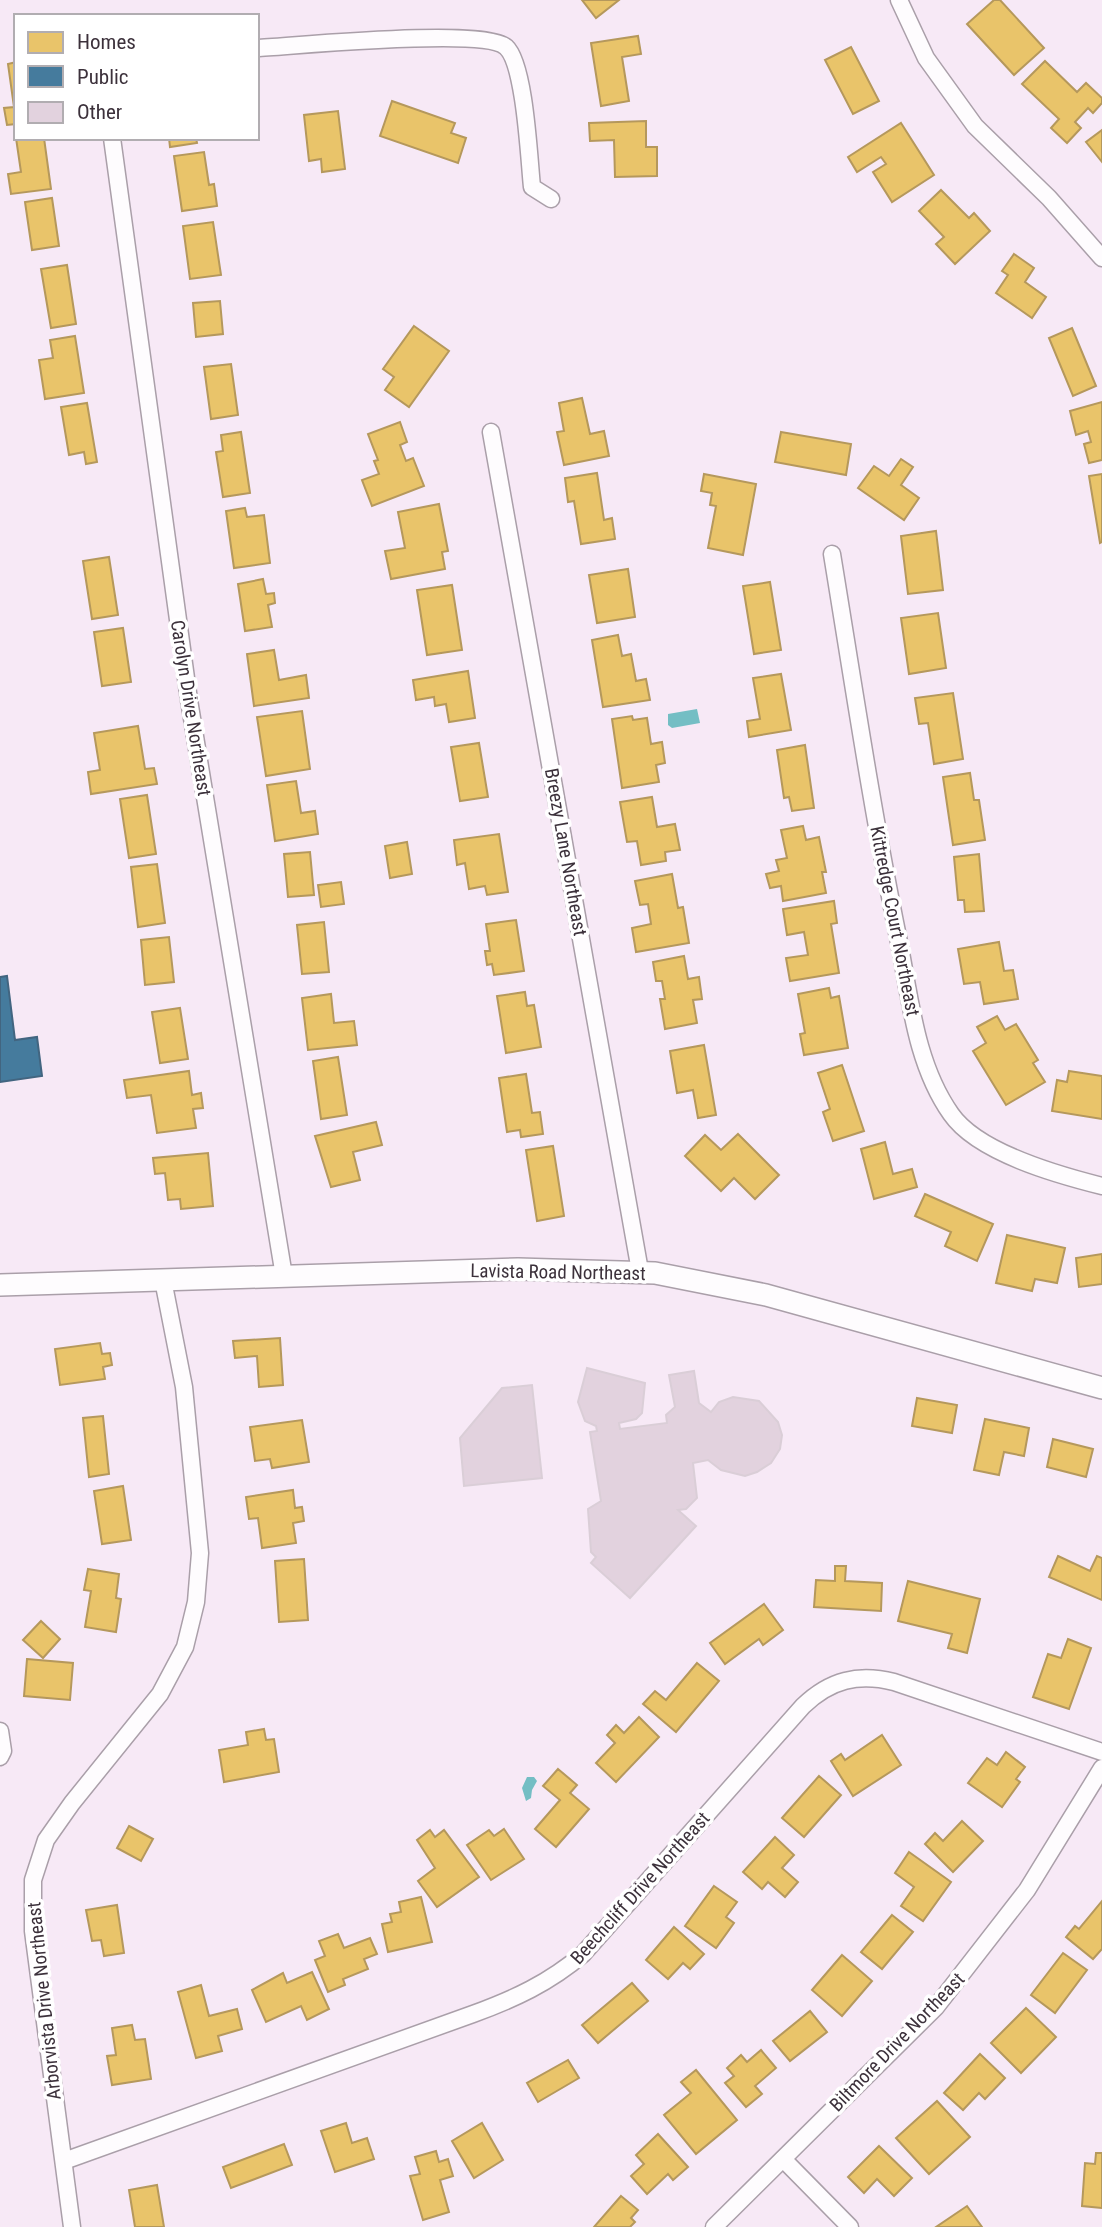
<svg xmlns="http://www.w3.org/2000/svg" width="1102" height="2227" font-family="'Roboto Condensed',sans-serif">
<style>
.water{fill:#74bec4}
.homes{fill:#e9c46a;stroke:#b5985c;stroke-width:2}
.public{fill:#457b9d;stroke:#426580;stroke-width:2}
.building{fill:#e2d2de;stroke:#daced7;stroke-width:2}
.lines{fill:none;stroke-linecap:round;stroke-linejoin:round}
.minor-casing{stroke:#aa9fa9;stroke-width:19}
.secondary-casing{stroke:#aa9fa9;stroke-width:24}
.minor{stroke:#fefcfe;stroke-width:16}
.secondary{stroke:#fefcfe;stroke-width:21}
.labels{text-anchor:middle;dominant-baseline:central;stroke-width:7;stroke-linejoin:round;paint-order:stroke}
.street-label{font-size:19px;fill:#3c313b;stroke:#fff}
</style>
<rect width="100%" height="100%" fill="#f7e9f6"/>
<g class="water">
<polygon points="697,709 700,723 672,728 668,725 668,714"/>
<polygon points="527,1777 534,1777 537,1781 532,1790 531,1798 526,1801 522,1788"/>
</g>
<g class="homes">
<polygon points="582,0 619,0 596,18"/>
<polygon points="994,0 1000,0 1044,48 1014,75 967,24"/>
<polygon points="638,36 641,54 622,57 629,101 601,106 591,43"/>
<polygon points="851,47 879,101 853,114 825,60"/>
<polygon points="1045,61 1077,92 1086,83 1102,98 1102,103 1093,113 1088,108 1075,122 1081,128 1067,143 1051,128 1059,119 1022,84"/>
<polygon points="16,62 16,124 7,125 4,108 14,107 8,64"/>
<polygon points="392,101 455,123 451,133 466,138 458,163 380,136"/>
<polygon points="338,111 345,169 322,172 321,159 309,161 304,115"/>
<polygon points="646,121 646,147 657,147 657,176 615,177 614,140 590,141 589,123"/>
<polygon points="901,123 934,175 892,202 873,172 886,164 881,157 857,172 848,157"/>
<polygon points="1102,130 1102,162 1086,142"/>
<polygon points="16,138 44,138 51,189 11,194 8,174 21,172"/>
<polygon points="169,138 196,138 197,143 170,147"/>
<polygon points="204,152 209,185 214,184 217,206 182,211 174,156"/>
<polygon points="941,190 969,218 974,213 990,231 955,264 936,244 944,237 919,211"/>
<polygon points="52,198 59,246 32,250 25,202"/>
<polygon points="213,222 221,275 190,279 183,226"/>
<polygon points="1014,254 1034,268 1025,282 1046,297 1032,318 996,293 1008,275 1002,271"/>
<polygon points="67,265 76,324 51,328 41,269"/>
<polygon points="220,301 223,334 196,337 193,303"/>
<polygon points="414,326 449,351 409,407 385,390 394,377 383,369"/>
<polygon points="1072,328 1096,386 1073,396 1049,338"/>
<polygon points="75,336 84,393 45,399 39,360 53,358 50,340"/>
<polygon points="231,364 238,415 211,419 204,367"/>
<polygon points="582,398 590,434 604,431 609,456 564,465 557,432 564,431 559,403"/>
<polygon points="1102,402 1102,460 1089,463 1084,444 1091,442 1088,431 1076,435 1070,411"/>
<polygon points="87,403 97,462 86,464 84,452 69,455 61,407"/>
<polygon points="400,422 407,442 400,445 406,461 413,458 424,486 372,506 362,480 379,474 374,461 378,460 368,434"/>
<polygon points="241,432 250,493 223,497 216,452 223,451 221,435"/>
<polygon points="781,432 851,444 846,475 775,462"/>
<polygon points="901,459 913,467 901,485 919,498 904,520 858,488 874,466 889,476"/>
<polygon points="597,473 604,520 612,518 615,539 581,544 574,501 568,502 565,478"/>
<polygon points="704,474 756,484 743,555 708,548 716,506 710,505 712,493 701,491"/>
<polygon points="1102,474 1102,542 1100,543 1089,476"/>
<polygon points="439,504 448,551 442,552 445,569 391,579 385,551 405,548 398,512"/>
<polygon points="245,508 247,517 264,515 270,563 234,568 226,511"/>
<polygon points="936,531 943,590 908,594 901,536"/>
<polygon points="109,557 118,615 92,619 83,561"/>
<polygon points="628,569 635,617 597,623 589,575"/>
<polygon points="263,579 266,594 274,593 275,603 268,605 272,627 245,631 238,584"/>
<polygon points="770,582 781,650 754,654 743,586"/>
<polygon points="452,585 462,650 427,655 417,590"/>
<polygon points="938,613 946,668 909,674 901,618"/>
<polygon points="123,628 131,682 102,686 94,632"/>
<polygon points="618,635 622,656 631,654 636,681 646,679 650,700 603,707 592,640"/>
<polygon points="274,650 279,680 306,675 309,698 254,706 247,654"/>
<polygon points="468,671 475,718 449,722 446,704 435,706 434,697 416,700 413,680"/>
<polygon points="781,674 791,730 749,737 747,721 760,719 753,678"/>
<polygon points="953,693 963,759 934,764 928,723 919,724 915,698"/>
<polygon points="302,711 310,769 266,776 257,717"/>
<polygon points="632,716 633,720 647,718 651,744 662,742 665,763 656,765 659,782 622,788 612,719"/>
<polygon points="138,726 145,769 154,768 157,784 91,794 88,772 100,770 94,733"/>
<polygon points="479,743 488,797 460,801 451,747"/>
<polygon points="805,745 814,808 792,811 789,797 784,798 777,750"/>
<polygon points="970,773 974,800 979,800 985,840 953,845 943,777"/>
<polygon points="296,781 301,813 315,811 318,834 275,841 267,785"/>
<polygon points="147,795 156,854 129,858 120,799"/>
<polygon points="652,797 657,827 675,824 680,850 665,852 666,861 641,865 637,841 627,842 620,802"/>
<polygon points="803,826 806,840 819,837 826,872 822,872 826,893 783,901 781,886 770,888 766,874 779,871 776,860 787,858 781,830"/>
<polygon points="499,834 508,892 487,895 485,886 469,889 465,863 457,865 454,840"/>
<polygon points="407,842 412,874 390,878 385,846"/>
<polygon points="310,852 314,895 288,897 284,854"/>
<polygon points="979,854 984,911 965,912 964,900 958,900 954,857"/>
<polygon points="157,864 165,923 138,927 131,867"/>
<polygon points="672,874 678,908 683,907 689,943 636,952 632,928 651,924 648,904 640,905 635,881"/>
<polygon points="341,882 344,904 321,907 318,885"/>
<polygon points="834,901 837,923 831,924 839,973 790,981 786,958 808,955 804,932 787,935 783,909"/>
<polygon points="516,920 524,971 494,975 492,964 487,965 485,951 490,951 486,924"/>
<polygon points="324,922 329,972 302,974 297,925"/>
<polygon points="169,937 174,982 145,985 141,940"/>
<polygon points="999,942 1004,971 1013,970 1018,999 984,1004 980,982 964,984 958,949"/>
<polygon points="684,956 688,979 699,977 702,999 693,1000 697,1023 665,1029 660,999 665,999 662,981 656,981 653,962"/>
<polygon points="829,988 831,998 839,996 848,1048 804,1055 800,1034 805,1033 798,994"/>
<polygon points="525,992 527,1006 534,1005 541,1047 506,1053 497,996"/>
<polygon points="331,994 334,1023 354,1021 357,1045 308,1050 302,998"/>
<polygon points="180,1008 188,1059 160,1063 152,1012"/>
<polygon points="997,1016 1005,1030 1016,1024 1038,1060 1033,1063 1045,1082 1006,1105 973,1051 986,1043 977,1027"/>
<polygon points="704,1045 716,1115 698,1118 693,1090 677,1093 670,1051"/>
<polygon points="338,1057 347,1115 321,1119 313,1061"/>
<polygon points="842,1065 864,1131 833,1141 823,1112 830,1109 818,1073"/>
<polygon points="189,1071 192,1095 201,1093 203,1108 193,1109 196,1128 157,1133 151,1095 127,1098 124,1080"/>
<polygon points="1069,1071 1102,1076 1102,1119 1052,1111 1057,1080 1067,1082"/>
<polygon points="526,1074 532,1113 540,1112 543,1134 521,1137 520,1130 507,1132 499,1078"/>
<polygon points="376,1122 382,1145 353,1152 360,1180 331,1187 315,1136"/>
<polygon points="738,1134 779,1175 755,1199 734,1178 721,1191 685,1156 705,1135 721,1150"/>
<polygon points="885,1142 893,1174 912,1169 917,1187 874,1199 861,1149"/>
<polygon points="553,1146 564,1216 537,1221 526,1150"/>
<polygon points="208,1153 213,1206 181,1209 180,1199 168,1200 165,1173 155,1174 153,1158"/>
<polygon points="925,1194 993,1224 977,1261 945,1246 951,1232 915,1216"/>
<polygon points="1007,1235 1065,1248 1057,1283 1035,1279 1032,1291 996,1283"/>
<polygon points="1102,1254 1102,1284 1079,1287 1076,1258"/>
<polygon points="280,1338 283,1385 259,1387 257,1356 235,1358 233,1341"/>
<polygon points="100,1343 102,1354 110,1353 112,1365 103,1367 105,1379 60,1385 55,1349"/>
<polygon points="917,1398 957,1405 952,1433 912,1426"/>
<polygon points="103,1416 109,1474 89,1477 83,1418"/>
<polygon points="985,1419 1029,1428 1024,1456 1004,1452 999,1475 974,1470"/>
<polygon points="302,1420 309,1462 272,1468 270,1459 255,1461 250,1427"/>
<polygon points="1053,1439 1093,1449 1086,1477 1047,1467"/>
<polygon points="123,1486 131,1540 102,1544 94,1491"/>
<polygon points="293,1490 295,1508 302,1507 304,1521 293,1523 296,1543 262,1548 258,1518 249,1519 246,1497"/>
<polygon points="1058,1556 1090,1571 1097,1556 1102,1558 1102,1600 1049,1577"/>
<polygon points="304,1559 308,1620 279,1622 275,1561"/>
<polygon points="835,1566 846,1566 845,1581 882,1583 881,1611 814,1607 816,1580 835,1581"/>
<polygon points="88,1569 119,1574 116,1598 121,1599 116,1632 85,1627 91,1591 84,1590"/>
<polygon points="908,1581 980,1599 967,1653 948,1648 952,1634 898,1621"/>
<polygon points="764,1604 783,1630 763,1645 759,1639 725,1664 710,1643"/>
<polygon points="41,1621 60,1639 43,1658 23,1640"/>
<polygon points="1068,1639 1091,1648 1069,1709 1033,1697 1048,1654 1061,1658"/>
<polygon points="27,1659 73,1663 70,1700 24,1696"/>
<polygon points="697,1663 719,1681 676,1732 643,1704 655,1691 666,1700"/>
<polygon points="639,1717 659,1737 616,1782 596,1763 615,1743 607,1735 616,1725 624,1733"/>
<polygon points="264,1729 266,1740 274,1739 279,1772 224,1782 219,1750 248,1745 246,1732"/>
<polygon points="882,1735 901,1765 853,1796 831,1761 841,1754 845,1760"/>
<polygon points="1006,1752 1025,1767 1016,1779 1020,1782 1002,1807 968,1783 987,1758 997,1765"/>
<polygon points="558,1769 577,1785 570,1793 589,1809 556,1847 535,1829 560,1800 543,1786"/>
<polygon points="819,1776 841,1795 804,1837 782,1818"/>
<polygon points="962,1821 983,1841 953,1872 925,1844 935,1833 943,1841"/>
<polygon points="129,1826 153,1839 141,1861 117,1848"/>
<polygon points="504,1829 524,1859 491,1880 467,1845 489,1830 494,1836"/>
<polygon points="430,1830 435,1837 444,1830 479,1877 437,1907 418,1881 435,1868 417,1840"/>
<polygon points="775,1837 794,1855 782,1868 798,1882 785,1897 768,1882 762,1889 743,1872"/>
<polygon points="909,1852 951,1882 923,1921 901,1906 914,1887 895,1873"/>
<polygon points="714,1886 737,1902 726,1917 734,1923 716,1948 685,1926"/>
<polygon points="421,1897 432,1942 388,1952 382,1924 392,1922 390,1914 401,1912 399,1902"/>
<polygon points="1102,1901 1102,1949 1093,1959 1066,1937 1075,1926 1079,1929"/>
<polygon points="117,1905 124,1953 104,1956 101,1940 92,1941 86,1910"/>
<polygon points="892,1915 913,1932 882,1969 861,1952"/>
<polygon points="674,1927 704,1954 690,1969 683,1963 668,1979 646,1960"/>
<polygon points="338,1934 344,1948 370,1938 377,1954 364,1959 368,1969 343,1979 345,1985 328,1992 315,1960 325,1956 319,1941"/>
<polygon points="1063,1953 1087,1970 1055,2013 1031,1995"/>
<polygon points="842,1955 872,1981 842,2016 812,1990"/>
<polygon points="312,1972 329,2009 307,2020 301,2006 266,2022 252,1990 283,1973 287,1983"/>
<polygon points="632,1983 648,2001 598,2043 582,2025"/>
<polygon points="201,1985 209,2016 237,2009 242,2029 218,2036 222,2051 196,2058 178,1992"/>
<polygon points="1026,2008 1056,2037 1021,2073 991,2043"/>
<polygon points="810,2011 827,2032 790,2061 773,2041"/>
<polygon points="132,2025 135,2040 145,2039 151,2079 112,2085 107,2056 116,2055 112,2028"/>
<polygon points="761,2050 776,2068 755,2086 762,2094 746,2107 725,2083 734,2076 727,2068 741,2055 747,2062"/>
<polygon points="980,2054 1005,2078 985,2099 979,2093 963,2110 944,2093"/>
<polygon points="568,2060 579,2078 538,2102 527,2083"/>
<polygon points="696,2070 737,2120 696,2154 664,2115 691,2093 681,2082"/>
<polygon points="937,2101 970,2137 929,2174 896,2138"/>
<polygon points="346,2123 352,2143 367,2138 374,2159 335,2172 321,2131"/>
<polygon points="482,2123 503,2160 474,2178 452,2141"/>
<polygon points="658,2134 688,2167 673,2180 668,2174 647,2194 631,2176 644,2164 636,2155"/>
<polygon points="284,2144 292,2165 231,2188 223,2167"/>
<polygon points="879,2146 912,2178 894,2196 877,2179 864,2193 848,2177"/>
<polygon points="436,2151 439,2162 448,2159 453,2176 440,2180 449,2212 423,2220 410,2176 420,2174 415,2157"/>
<polygon points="1096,2153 1102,2153 1102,2208 1082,2206 1085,2163 1095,2164"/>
<polygon points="157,2185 164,2227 135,2227 129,2190"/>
<polygon points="621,2196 638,2210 631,2218 635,2222 630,2227 594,2227"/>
<polygon points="967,2206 982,2227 936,2227"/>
</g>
<polygon class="public" points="7,976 15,1040 37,1037 42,1076 0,1082 0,977"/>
<g class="building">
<polygon points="587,1368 645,1383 642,1413 636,1419 619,1423 620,1429 667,1423 666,1415 675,1407 669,1375 694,1371 699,1403 711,1412 719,1402 733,1397 759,1401 778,1422 782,1435 780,1449 771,1463 757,1472 745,1476 721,1470 708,1460 693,1463 697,1498 686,1509 678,1510 696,1526 630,1598 591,1563 596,1557 591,1552 588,1509 601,1501 590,1432 597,1431 596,1426 585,1421 578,1402"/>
<polygon points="532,1385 542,1478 464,1486 460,1438 502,1388"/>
</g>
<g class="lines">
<g class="minor-casing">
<g id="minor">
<polyline points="899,0 926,58 975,126 1049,198 1102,258"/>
<path d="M257,48C296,46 484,27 506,47C525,64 529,159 532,187L551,199"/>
<polyline points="112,138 189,700 284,1276"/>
<polyline points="491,432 640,1271"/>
<path d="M832,554C853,682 872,810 898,937C910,996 915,1063 951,1114C978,1153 1058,1175 1102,1186"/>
<polyline points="0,1731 3,1751 0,1757"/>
<polyline points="783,2159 850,2227"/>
<path d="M64,2161L473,2014C514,1999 549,1983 583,1954L803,1706C830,1680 858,1673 894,1682L1102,1752"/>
<polyline points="72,2227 33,1931 33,1880 46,1840 72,1803 160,1694 185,1647 196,1602 200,1553 184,1387 163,1280"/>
<polyline points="714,2227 936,2007 1027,1890 1102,1768"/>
</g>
</g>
<g class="secondary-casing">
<polyline id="secondary" points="0,1285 518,1269 655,1273 766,1295 1102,1388"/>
</g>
<use href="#minor" class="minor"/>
<use href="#secondary" class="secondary"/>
</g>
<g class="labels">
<g class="street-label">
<text transform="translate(191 708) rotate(81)">Carolyn Drive Northeast</text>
<text transform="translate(566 852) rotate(80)">Breezy Lane Northeast</text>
<text transform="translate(895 921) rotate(79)">Kittredge Court Northeast</text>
<text transform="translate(558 1272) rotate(1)">Lavista Road Northeast</text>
<text transform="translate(640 1888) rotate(-48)">Beechcliff Drive Northeast</text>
<text transform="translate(44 2001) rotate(-96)">Arborvista Drive Northeast</text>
<text transform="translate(897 2042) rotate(-46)">Biltmore Drive Northeast</text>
</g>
</g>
<rect x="14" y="14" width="245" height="126" fill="#ffffff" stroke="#b1adb1" stroke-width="2"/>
<rect x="28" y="32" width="35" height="21" fill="#e9c46a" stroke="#b1adb1" stroke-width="2"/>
<text x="77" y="49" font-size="21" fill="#3c313b">Homes</text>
<rect x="28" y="66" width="35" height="21" fill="#457b9d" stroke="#b1adb1" stroke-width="2"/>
<text x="77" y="84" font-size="21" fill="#3c313b">Public</text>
<rect x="28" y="102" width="35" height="21" fill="#e2d2de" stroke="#b1adb1" stroke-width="2"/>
<text x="77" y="119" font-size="21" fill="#3c313b">Other</text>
</svg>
